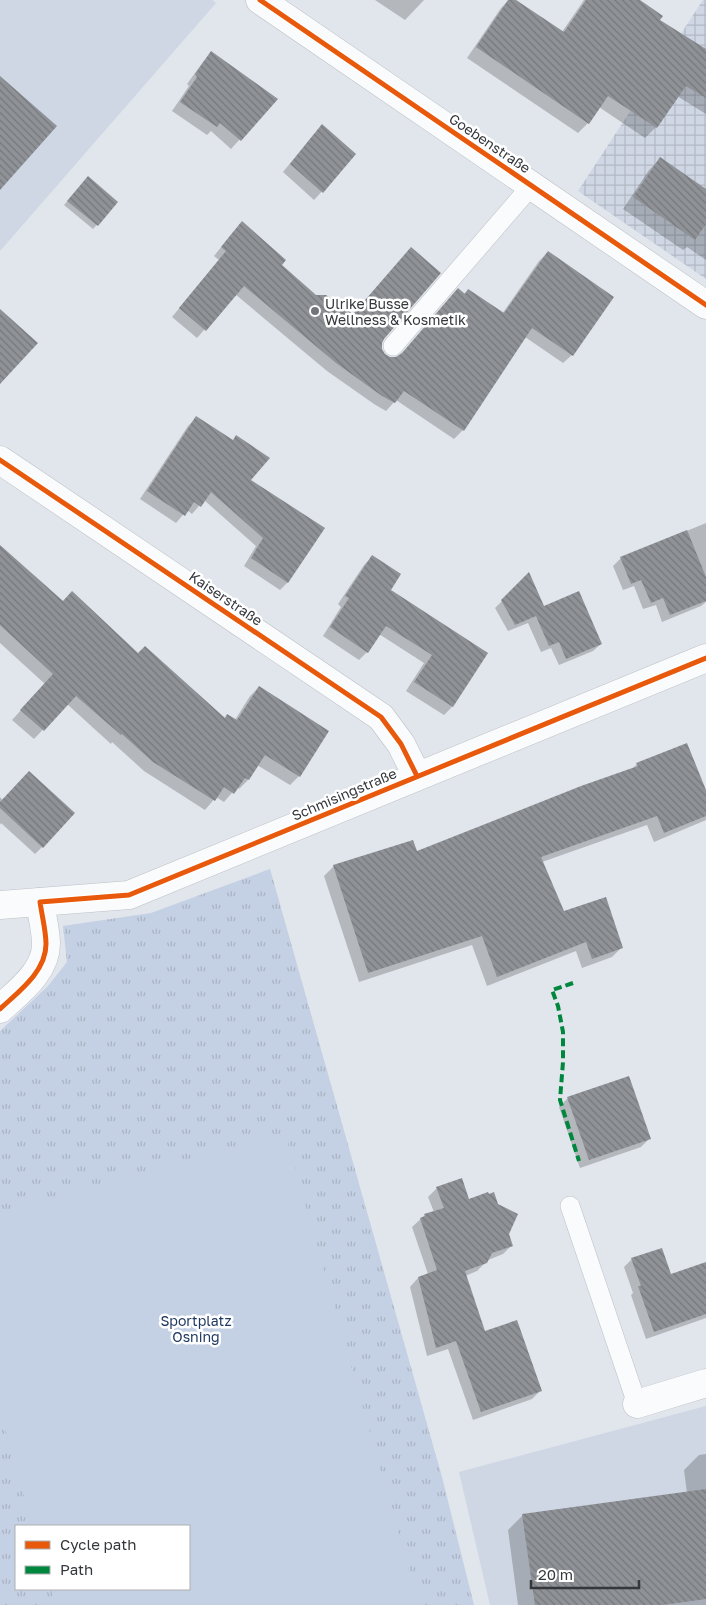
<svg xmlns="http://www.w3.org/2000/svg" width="706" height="1605" font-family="'Golos Text',sans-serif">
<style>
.built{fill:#cfd7e4}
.industrial{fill:url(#industrial-grid)}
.grass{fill:url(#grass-tufts);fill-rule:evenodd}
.pitch{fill:#c4d0e3}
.shadow{fill:#0003}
.building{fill:url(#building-back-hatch)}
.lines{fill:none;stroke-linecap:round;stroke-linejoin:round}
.service-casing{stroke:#bdc0c6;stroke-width:20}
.minor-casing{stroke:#bdc0c6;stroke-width:29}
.service{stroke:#fafbfc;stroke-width:19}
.minor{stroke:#fafbfc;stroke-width:28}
.quiet{stroke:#00873e;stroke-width:4;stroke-dasharray:8 4;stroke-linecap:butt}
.cycleway-casing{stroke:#fff;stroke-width:8}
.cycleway{stroke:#e8590c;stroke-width:5}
.poi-dot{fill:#717479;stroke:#fff;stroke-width:2}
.labels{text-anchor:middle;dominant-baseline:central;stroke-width:5;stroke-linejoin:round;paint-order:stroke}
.street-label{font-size:14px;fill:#34373b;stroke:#fff}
.poi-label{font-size:14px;fill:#34373b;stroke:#fff;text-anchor:start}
.park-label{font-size:14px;fill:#203963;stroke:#fff}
</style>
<defs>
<pattern id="industrial-grid" width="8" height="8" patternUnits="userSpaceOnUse" patternTransform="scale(1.25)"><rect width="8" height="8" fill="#cfd7e4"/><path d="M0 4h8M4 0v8" fill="none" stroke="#b2b9c4"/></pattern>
<pattern id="grass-tufts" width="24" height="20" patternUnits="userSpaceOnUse" patternTransform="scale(1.25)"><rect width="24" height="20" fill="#c4d0e3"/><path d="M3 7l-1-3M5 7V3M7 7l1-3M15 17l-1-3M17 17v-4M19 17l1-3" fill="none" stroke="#a9b3c4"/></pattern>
<pattern id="building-back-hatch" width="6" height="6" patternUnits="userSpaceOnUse" patternTransform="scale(1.25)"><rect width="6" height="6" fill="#8f9297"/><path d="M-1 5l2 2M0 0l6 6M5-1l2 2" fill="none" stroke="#76787c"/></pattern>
</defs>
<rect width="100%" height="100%" fill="#e1e5ec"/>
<g class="built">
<polygon points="0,0 212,0 216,3 0,251"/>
<polygon points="706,1406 706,1605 490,1605 459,1472"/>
</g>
<polygon class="industrial" points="703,0 706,0 706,279 578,191"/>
<path class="grass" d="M270,869L442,1477L474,1605H0V1031L48,986L67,962L63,926L151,913ZM16,1526H189V1589H16Z"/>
<polygon class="pitch" points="285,1133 419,1605 55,1605 51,1589 189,1589 189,1526 33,1526 0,1411 0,1213"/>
<g class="shadow">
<polygon points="375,0 424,0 405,20"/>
<polygon points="509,0 514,0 562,32 584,0 637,0 658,21 706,50 706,114 677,96 656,127 645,138 599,107 588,123 578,133 467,58 501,8"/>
<polygon points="211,53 276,99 231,149 211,131 207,135 172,111 189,86 187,84 203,62"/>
<polygon points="314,134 355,155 314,200 283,172"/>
<polygon points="660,159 706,190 706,260 687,247 683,250 623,209 649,170"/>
<polygon points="84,182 117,202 93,229 64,205"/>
<polygon points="234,231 280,266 316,296 383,338 381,343 381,350 384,355 390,358 400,356 468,290 502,314 539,261 548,252 572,355 563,363 525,337 463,430 454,439 396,400 386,411 374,404 327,371 235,294 197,338 172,317 219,260 214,256"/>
<polygon points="196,418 249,480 288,582 280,590 244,566 256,546 204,500 192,514 187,510 176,523 140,499 188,426"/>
<polygon points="706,523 706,602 701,606 662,622 656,605 643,609 634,586 623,590 613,566 621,558"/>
<polygon points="0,555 224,719 228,715 235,720 250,696 259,687 327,732 299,776 290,785 257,765 248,780 239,789 237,787 224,802 216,797 205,810 144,771 112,742 111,744 67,704 34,739 12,720 45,684 0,643"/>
<polygon points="372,557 389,591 486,654 452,707 444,715 406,691 424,663 379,634 367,652 359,660 323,636 341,607 338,604 364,565"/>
<polygon points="529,574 543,607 601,644 593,651 559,665 551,648 541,652 528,623 508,631 495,608"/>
<polygon points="637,764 706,793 706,820 654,842 647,825 542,862 563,913 622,947 612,957 582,968 576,951 487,986 472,945 359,982 324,876 334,866 416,853 632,769"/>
<polygon points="0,797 42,847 35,854 1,823 0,825"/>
<polygon points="568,1098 649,1139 641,1147 580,1168 559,1107"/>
<polygon points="437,1188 468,1200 507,1234 511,1246 503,1254 488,1260 477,1271 465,1276 484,1333 541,1390 532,1399 473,1420 448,1349 427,1356 410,1287 418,1278 428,1274 412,1227 425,1215 434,1212 428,1197"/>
<polygon points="632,1259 671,1276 706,1266 706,1318 646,1339 631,1295 633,1293 624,1267"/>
<polygon points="706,1454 706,1605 518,1605 508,1530 523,1515 687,1493 684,1470 699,1455"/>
</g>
<g class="building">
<polygon points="508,0 516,0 564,32 586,0 640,0 663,16 660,20 706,49 706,98 686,86 657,128 608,96 589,124 476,47"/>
<polygon points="211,51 278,99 241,141 220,123 217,127 180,102 197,77 195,74"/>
<polygon points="0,76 57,126 0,190"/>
<polygon points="322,124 356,154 323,193 290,164"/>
<polygon points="660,157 706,189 706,224 695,240 633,197"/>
<polygon points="88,176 118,202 98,226 67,201"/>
<polygon points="242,221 286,260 282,265 316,295 326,295 353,314 411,247 441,273 384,339 382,343 382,349 385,354 390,357 396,357 402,353 458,288 465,294 468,289 504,313 548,251 614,297 573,356 532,328 464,431 404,391 395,403 382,396 336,363 244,286 206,331 179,308 226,251 221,247"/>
<polygon points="0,309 38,343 0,384"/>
<polygon points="196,416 233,440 236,435 270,458 251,480 325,528 288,583 251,558 263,538 211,492 201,507 194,502 185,516 147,491"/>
<polygon points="687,530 706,577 706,601 670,615 663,598 651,603 641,580 631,584 620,557"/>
<polygon points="0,545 63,601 72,591 138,653 145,646 225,718 227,714 237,720 259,686 329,731 300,777 265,755 249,780 245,778 234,794 224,787 215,801 153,762 122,734 121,735 76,696 44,731 20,710 53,674 0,625"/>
<polygon points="372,555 401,574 391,590 488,653 453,707 414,682 432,655 386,626 368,653 330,627 349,598 345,596"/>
<polygon points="529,572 544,606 579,591 602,644 566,659 559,642 549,646 536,616 515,625 501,600"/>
<polygon points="687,743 706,790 706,816 664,833 657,816 541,857 564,911 606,897 623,948 592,959 586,942 497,977 482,936 368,973 333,865 413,840 417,851 581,786 638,766 636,763"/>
<polygon points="29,771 75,813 43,848 0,808 0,802"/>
<polygon points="629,1076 651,1139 589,1160 567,1097"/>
<polygon points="462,1178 469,1199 488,1192 489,1194 494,1192 498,1204 518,1214 509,1234 513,1246 492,1253 487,1263 465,1271 485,1331 517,1320 542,1391 481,1412 456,1341 436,1348 418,1277 437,1270 420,1218 425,1216 424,1214 444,1208 436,1187"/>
<polygon points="662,1248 671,1274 706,1262 706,1314 654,1332 638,1286 641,1286 631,1258"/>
<polygon points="706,1489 706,1599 663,1605 535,1605 522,1514"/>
</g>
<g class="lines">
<g class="service-casing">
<g id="service">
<polyline points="393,346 532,185"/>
<polyline points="570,1206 637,1404"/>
</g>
</g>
<g class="minor-casing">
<g id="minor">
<polyline points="260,0 706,305"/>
<polyline points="0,460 381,717 401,744 417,776"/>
<polyline points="0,905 129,895 706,658"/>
<path d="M0,1009C18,992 46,972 46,944C46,931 42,916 40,902"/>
<polyline points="637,1404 706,1383"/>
</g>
</g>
<use href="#service" class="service"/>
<use href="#minor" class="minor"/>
<polyline class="quiet" points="573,983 552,990 558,1006 563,1032 563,1062 560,1100 579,1161"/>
<g class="cycleway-casing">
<g id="cycleway">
<polyline points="260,0 706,305"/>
<polyline points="0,460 381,717 401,744 417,776"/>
<path d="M0,1009C18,992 46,972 46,944C46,931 42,916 40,902L129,895L706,658"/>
</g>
</g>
<use href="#cycleway" class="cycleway"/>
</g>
<circle class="poi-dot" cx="315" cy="311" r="5"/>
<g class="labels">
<g class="street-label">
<text transform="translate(490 143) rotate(34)">Goebenstraße</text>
<text transform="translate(226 598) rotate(34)">Kaiserstraße</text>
<text transform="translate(344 794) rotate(-23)">Schmisingstraße</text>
</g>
<g class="poi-label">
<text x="325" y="303">Ulrike Busse<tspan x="325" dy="16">Wellness &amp; Kosmetik</tspan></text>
</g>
<g class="park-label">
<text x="196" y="1320">Sportplatz<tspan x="196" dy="16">Osning</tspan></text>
</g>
</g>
<rect x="15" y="1525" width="175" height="65" fill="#ffffff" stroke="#aeafb1"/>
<rect x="25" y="1541" width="25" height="8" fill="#e8590c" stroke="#aeafb1"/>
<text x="60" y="1550" font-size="15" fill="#34373b">Cycle path</text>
<rect x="25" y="1566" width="25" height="8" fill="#00873e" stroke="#aeafb1"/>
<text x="60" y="1575" font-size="15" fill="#34373b">Path</text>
<path d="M531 1580v8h108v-8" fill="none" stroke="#34373b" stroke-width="2.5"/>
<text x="538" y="1580" font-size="15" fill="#34373b" stroke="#ffffff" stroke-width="4" paint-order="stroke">20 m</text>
</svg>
